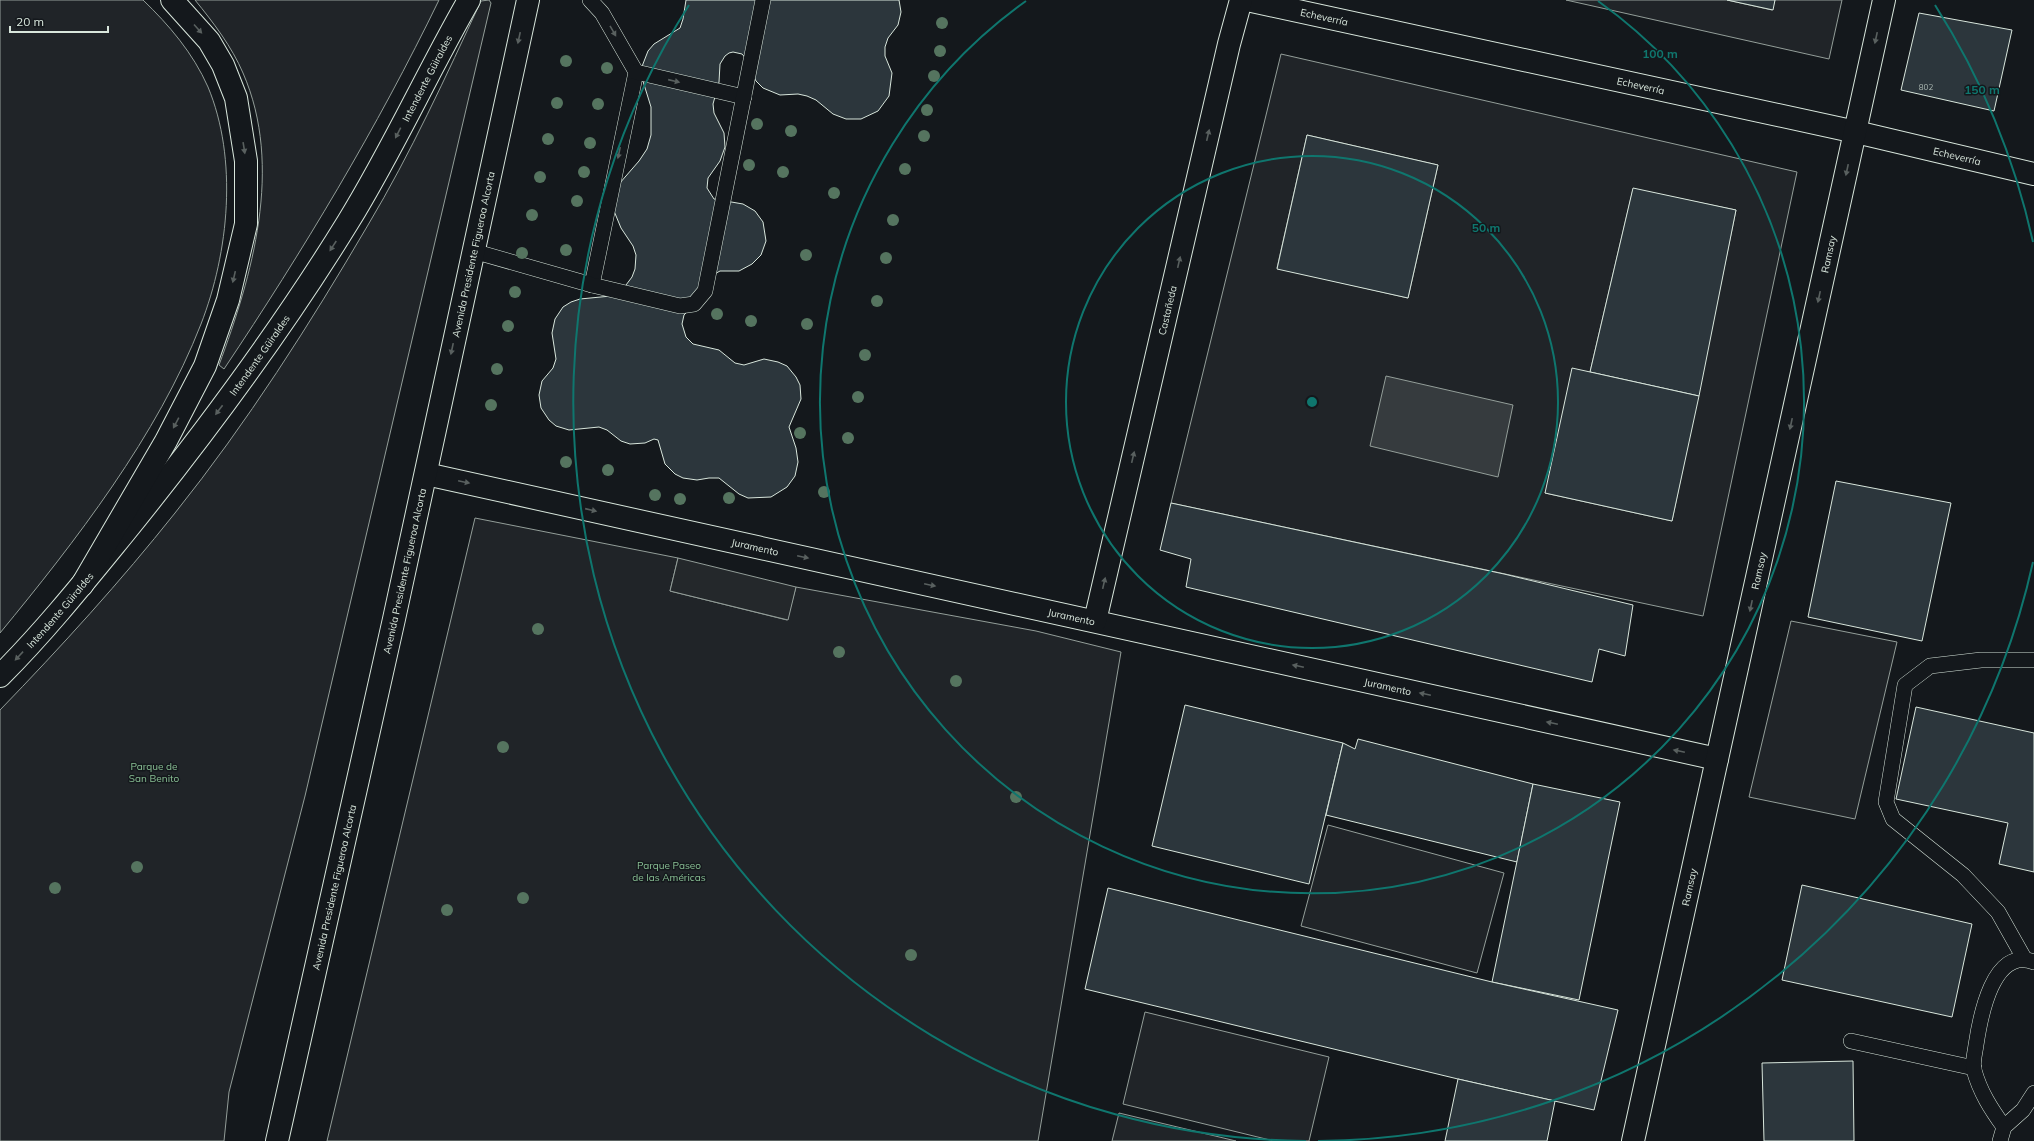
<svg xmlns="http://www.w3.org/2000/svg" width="2034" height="1141" font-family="Mulish,sans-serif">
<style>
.green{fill:#202428;stroke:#939e99;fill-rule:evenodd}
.parking{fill:#24282b;stroke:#939e99}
.water{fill:#363b3e;stroke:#939e99}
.building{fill:#2c363c;stroke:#d8e6dc}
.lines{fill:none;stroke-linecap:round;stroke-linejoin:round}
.service-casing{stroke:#d8e6dc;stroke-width:16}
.minor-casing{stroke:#d8e6dc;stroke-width:24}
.secondary-casing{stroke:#d8e6dc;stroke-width:24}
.motorway-casing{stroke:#d8e6dc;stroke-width:24}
.service{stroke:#14181c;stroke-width:15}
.minor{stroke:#14181c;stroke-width:22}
.secondary{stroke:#14181c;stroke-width:22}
.motorway{stroke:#14181c;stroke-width:22}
.tree{fill:#55745f}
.oneway{fill:#59605f}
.ring{fill:none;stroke:#0f766e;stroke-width:2}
.labels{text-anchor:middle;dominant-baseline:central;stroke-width:3;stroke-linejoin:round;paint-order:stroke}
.number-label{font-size:8px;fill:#adbab4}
.street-label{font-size:10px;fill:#d8e6dc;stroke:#14181c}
.park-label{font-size:10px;fill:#8ac095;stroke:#14181c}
.centre{fill:#0f766e;stroke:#14181c;stroke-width:2}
.ring-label{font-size:12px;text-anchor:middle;font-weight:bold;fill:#0f766e;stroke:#14181c;stroke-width:3;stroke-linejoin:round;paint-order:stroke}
</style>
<rect width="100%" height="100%" fill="#14181c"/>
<g class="green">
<path d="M0,0H143C169,25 193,53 208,87C238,159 229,252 201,324C158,435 75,542 0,633Z"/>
<path d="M195,0H439C377,128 303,251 224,369L219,365C252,276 284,167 243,73C232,47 213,22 195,0Z"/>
<path d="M489,0L491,3L305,796L229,1092L224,1141H0V710C61,647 121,581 175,513C247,423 310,324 368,225C411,153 446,76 481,1Z"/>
<polygon points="1566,0 1727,0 1772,10 1775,0 1842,0 1829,59"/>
<path d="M1281,54L1797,172L1703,616L1171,503ZM1307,135L1438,165L1408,298L1277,268ZM1633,189L1736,210L1672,521L1545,493L1590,372Z"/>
<polygon points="475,518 678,558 670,591 787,620 796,587 1036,631 1121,652 1038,1141 327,1141"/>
<polygon points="1791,621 1897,642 1855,819 1749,797"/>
<polygon points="1328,825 1504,873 1477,973 1301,926"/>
<polygon points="1145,1012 1329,1057 1309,1141 1274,1141 1123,1104"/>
<polygon points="1119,1113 1236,1141 1112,1141"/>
</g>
<polygon class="parking" points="678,558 796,587 788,620 670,591"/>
<polygon class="water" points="1386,376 1513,405 1498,477 1370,446"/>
<g class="building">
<polygon points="686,0 899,0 901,12 898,25 888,38 885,47 885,56 892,73 889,96 878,111 861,119 846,119 833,114 816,100 807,96 798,94 780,95 763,88 756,81 752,73 748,61 742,54 733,52 729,53 725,56 720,64 719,82 713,104 714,113 724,133 725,147 720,161 708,178 707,188 714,199 743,204 755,211 763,222 766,241 761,255 752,264 739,271 720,271 711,276 700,298 684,315 682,324 686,337 693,344 719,350 735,363 744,365 764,359 778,362 787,366 796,377 800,385 801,399 789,427 796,448 798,462 795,476 787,487 771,497 748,498 739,494 719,478 709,478 697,480 683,478 675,474 665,464 658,440 654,439 645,443 630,444 621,441 607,430 599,427 569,430 556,426 549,420 541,408 539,395 542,381 553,368 556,359 552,333 555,319 563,307 571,302 580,299 611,296 623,289 632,277 635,269 636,255 633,246 621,228 614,211 619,184 639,161 647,149 651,135 651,107 642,78 641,69 648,51 654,44 680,28 683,19"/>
<polygon points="1727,0 1775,0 1773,10"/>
<polygon points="1919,13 2012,30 1994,111 1901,90"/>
<polygon points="1307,135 1438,165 1408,298 1277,269"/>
<polygon points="1633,188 1736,210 1699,396 1590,372"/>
<polygon points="1572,368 1699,396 1672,521 1545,493"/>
<polygon points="1836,481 1951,503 1922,641 1808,617"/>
<polygon points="1171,503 1504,574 1633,605 1625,656 1599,649 1592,682 1186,587 1191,559 1160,550"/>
<polygon points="1185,705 1343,743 1309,884 1152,846"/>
<polygon points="1916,707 2034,733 2034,872 1999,864 2008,823 1896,799"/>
<polygon points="1358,739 1533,784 1517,862 1326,815 1343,743 1355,749"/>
<polygon points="1533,784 1620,802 1579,1000 1492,982"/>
<polygon points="1802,885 1972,924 1952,1017 1782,980"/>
<polygon points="1108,888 1492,982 1618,1010 1594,1110 1458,1079 1085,989"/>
<polygon points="1853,1061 1854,1141 1764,1141 1762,1063"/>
<polygon points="1458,1079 1555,1101 1547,1141 1445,1141"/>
</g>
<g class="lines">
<g class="service-casing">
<g id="service">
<polyline points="590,0 602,13 636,72 592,285"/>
<polyline points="636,72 744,97"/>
<polyline points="473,251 592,285 680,306 694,304 705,291 763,0"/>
<polyline points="2024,958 1998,912 1963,875 1893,819 1886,802 1905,685 1930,666 1981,660 2034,660"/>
<polyline points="1851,1041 1974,1068"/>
<path d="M2004,1127C1991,1109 1980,1092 1974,1070C1972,1063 1975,1053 1976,1045C1980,1018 1993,945 2034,962"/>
<polyline points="2000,1141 2004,1127 2023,1110 2034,1093"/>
</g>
</g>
<g class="minor-casing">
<g id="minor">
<path id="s1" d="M1247,0L1856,132L2034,174"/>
<path id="s2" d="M426,474L1717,759"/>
<path id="s3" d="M1095,621L1229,44L1241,0"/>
<path id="s4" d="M1633,1141L1884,0"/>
</g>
</g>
<g class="secondary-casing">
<g id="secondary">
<path id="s5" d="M0,676C45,631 85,581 125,532C205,433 281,331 348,222C392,151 427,73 469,0"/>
<path id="s6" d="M277,1141L394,619L528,0"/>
</g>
</g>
<g class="motorway-casing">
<polyline id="motorway" points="82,585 166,441 205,366 228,300 246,224 246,161 236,98 223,65 209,41 172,0"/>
</g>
<use href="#service" class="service"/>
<use href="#minor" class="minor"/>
<use href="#secondary" class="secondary"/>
<use href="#motorway" class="motorway"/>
</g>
<g class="tree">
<circle cx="942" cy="23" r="6"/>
<circle cx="940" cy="51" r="6"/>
<circle cx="566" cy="61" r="6"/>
<circle cx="607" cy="68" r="6"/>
<circle cx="934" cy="76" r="6"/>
<circle cx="557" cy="103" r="6"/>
<circle cx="598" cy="104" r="6"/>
<circle cx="927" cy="110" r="6"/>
<circle cx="757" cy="124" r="6"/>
<circle cx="791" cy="131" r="6"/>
<circle cx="924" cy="136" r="6"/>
<circle cx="548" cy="139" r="6"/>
<circle cx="590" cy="143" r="6"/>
<circle cx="749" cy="165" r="6"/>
<circle cx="905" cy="169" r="6"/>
<circle cx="584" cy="172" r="6"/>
<circle cx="783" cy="172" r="6"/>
<circle cx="540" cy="177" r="6"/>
<circle cx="834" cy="193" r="6"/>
<circle cx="577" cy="201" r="6"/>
<circle cx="532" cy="215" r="6"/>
<circle cx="893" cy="220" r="6"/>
<circle cx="566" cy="250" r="6"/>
<circle cx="522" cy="253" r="6"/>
<circle cx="806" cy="255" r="6"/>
<circle cx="886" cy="258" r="6"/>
<circle cx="515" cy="292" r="6"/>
<circle cx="877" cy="301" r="6"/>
<circle cx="717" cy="314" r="6"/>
<circle cx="751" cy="321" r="6"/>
<circle cx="807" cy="324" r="6"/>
<circle cx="508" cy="326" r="6"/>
<circle cx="865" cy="355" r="6"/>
<circle cx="497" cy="369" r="6"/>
<circle cx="858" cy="397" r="6"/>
<circle cx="491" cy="405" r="6"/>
<circle cx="800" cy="433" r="6"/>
<circle cx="848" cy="438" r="6"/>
<circle cx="566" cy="462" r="6"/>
<circle cx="608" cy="470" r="6"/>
<circle cx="824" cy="492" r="6"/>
<circle cx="655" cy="495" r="6"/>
<circle cx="729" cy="498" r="6"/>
<circle cx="680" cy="499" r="6"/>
<circle cx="538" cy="629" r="6"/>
<circle cx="839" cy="652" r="6"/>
<circle cx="956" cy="681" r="6"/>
<circle cx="503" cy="747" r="6"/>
<circle cx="1016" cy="797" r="6"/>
<circle cx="137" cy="867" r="6"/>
<circle cx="55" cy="888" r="6"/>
<circle cx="523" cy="898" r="6"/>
<circle cx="447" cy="910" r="6"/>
<circle cx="911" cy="955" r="6"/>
</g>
<defs><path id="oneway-solid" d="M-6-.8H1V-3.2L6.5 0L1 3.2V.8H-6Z"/></defs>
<g class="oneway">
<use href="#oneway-solid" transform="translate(198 29) rotate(48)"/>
<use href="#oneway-solid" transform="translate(613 31) rotate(60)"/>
<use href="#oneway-solid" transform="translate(519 38) rotate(102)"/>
<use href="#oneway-solid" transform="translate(1876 38) rotate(102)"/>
<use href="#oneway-solid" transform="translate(674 81) rotate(13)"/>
<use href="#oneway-solid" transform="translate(398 133) rotate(117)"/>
<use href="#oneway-solid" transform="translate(1208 135) rotate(-77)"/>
<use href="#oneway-solid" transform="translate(244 148) rotate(81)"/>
<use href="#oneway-solid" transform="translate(619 153) rotate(102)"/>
<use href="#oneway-solid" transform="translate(1847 170) rotate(102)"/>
<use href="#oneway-solid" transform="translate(333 246) rotate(123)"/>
<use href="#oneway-solid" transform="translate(1179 262) rotate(-77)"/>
<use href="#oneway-solid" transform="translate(234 277) rotate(103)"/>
<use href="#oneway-solid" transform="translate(1819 297) rotate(102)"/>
<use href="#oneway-solid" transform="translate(452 349) rotate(102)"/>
<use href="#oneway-solid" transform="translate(219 410) rotate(127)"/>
<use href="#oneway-solid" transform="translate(176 423) rotate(118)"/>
<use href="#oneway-solid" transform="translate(1791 424) rotate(102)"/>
<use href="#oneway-solid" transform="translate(1133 457) rotate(-77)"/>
<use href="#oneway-solid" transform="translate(464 482) rotate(12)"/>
<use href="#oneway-solid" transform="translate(591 510) rotate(13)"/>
<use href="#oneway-solid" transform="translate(803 557) rotate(12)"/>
<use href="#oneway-solid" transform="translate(1104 583) rotate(-77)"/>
<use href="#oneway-solid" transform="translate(930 585) rotate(12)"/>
<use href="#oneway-solid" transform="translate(1751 606) rotate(102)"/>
<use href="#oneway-solid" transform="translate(19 656) rotate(133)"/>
<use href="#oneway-solid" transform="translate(1298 666) rotate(-168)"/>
<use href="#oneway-solid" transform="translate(1425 694) rotate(-168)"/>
<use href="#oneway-solid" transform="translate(1552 723) rotate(-168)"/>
<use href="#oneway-solid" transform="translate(1679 751) rotate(-168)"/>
</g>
<g class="ring">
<circle cx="1312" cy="402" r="246"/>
<path d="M1598 1A492 492 0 1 1 1026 1"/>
<path d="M2033 562A739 739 0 0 1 1318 1141M1306 1141A739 739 0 0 1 689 5M1935 5A739 739 0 0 1 2033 242"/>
</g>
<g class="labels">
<g class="number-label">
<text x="1926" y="87">802</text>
</g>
<g class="street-label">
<text stroke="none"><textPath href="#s1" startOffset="79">Echeverría</textPath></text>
<text stroke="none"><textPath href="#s5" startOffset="737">Intendente Güiraldes</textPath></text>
<text stroke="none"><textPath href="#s1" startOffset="403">Echeverría</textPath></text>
<text stroke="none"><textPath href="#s1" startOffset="727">Echeverría</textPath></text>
<text stroke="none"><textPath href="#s6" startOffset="908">Avenida Presidente Figueroa Alcorta</textPath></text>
<text stroke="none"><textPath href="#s4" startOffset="908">Ramsay</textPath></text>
<text stroke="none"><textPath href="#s3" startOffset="319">Castañeda</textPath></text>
<text stroke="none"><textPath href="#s5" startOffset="413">Intendente Güiraldes</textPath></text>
<text stroke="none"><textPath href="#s2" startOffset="337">Juramento</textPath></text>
<text stroke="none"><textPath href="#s6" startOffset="584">Avenida Presidente Figueroa Alcorta</textPath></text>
<text stroke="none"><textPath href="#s4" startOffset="584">Ramsay</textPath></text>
<text stroke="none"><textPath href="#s5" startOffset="89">Intendente Güiraldes</textPath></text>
<text stroke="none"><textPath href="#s2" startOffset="661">Juramento</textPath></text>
<text stroke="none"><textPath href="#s2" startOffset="985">Juramento</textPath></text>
<text stroke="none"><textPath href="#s6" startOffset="260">Avenida Presidente Figueroa Alcorta</textPath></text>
<text stroke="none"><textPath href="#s4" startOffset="260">Ramsay</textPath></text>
</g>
<g class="park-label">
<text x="154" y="766">Parque de<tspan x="154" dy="12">San Benito</tspan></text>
<text x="669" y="865">Parque Paseo<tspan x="669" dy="12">de las Américas</tspan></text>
</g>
</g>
<circle cx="1312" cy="402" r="6" class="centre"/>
<g class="ring-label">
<text x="1660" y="58">100 m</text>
<text x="1982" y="94">150 m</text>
<text x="1486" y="232">50 m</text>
</g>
<path d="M10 26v6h98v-6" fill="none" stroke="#d8e6dc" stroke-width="2"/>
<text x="16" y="26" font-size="12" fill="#d8e6dc" stroke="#14181c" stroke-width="3" paint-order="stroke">20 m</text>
</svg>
